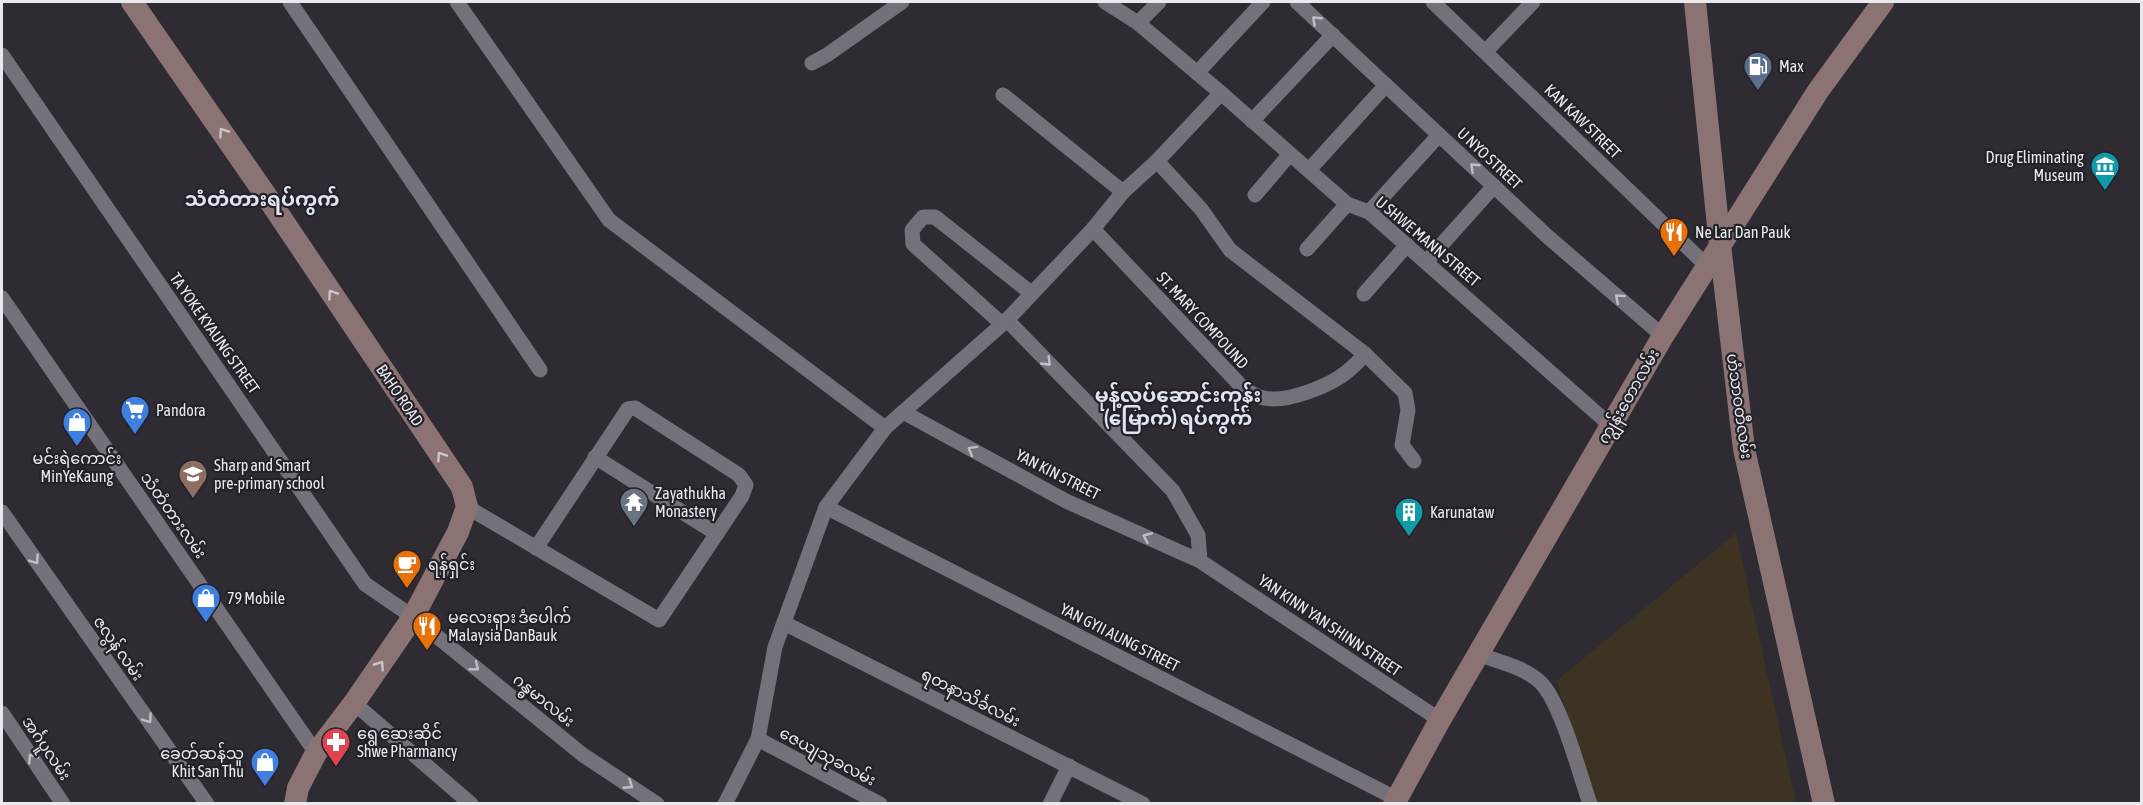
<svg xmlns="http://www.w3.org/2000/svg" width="2143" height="805" font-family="'Asap Condensed','Noto Sans Myanmar',sans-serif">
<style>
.commercial{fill:#3d3323}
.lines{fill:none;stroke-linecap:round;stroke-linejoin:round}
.street{stroke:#74717a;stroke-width:15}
.secondary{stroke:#8b7374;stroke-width:22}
.oneway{stroke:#c1bfc5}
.oneway2{stroke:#cec6c9}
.labels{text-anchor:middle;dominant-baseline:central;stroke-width:4.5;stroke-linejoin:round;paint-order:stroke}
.poi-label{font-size:16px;fill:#eae9ee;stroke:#242229;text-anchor:start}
.street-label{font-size:16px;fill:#eae9ee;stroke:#242229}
.quarter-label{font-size:20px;font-weight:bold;fill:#e1e4f2;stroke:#242229}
</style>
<rect width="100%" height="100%" fill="#2e2b33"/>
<polygon class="commercial" points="1736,533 1796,803 1597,803 1556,681"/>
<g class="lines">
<g class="street">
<polyline points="290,2 540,370"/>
<polyline points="457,2 609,220 885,428"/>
<polyline points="1105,2 1138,23 1221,93 1347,204 1369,212 1610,425"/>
<polyline points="1297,2 1547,236 1663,336"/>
<polyline points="1433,2 1708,267"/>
<polyline points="1138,23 1159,2"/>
<polyline points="1486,51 1533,2"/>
<polyline points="2,55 365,584 413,617 583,755 657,804"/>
<polyline points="812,63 827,55 902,2"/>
<polyline points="1197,73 1263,2"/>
<polyline points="1003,95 1123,192"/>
<polyline points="1252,121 1333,35"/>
<polyline points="1157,161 1201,209 1230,250 1365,354 1405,393 1408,410 1402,445 1414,461"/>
<polyline points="1309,170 1386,85"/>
<polyline points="1255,195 1290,154"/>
<polyline points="1369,212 1439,135"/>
<path d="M1093,229L1243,388C1249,392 1257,397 1264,398C1287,403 1330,386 1348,371C1354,366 1360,360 1365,354"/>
<polyline points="1307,249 1347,204"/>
<polyline points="1426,262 1494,186"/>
<polyline points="1364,294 1407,245"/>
<polyline points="2,298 316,753"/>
<polyline points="1007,320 1173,491 1198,535 1200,561"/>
<polyline points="1002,324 913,244 912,230 923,217 935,217 1031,293"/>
<polyline points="903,412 1066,501 1200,561 1440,720"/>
<polyline points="595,457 717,534"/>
<polyline points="467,507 659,620 742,496 746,485 739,475 635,408 628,409 536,548"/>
<polyline points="826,507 1397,799"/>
<polyline points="2,512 207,804"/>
<polyline points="784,623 1143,804"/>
<path d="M1478,654C1499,662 1525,667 1541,683C1561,703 1580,775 1590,804"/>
<polyline points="354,703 471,804"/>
<polyline points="2,713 63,804"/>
<polyline points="758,739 880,804"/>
<polyline points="725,804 758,739 775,647 826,507 885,428 1007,320 1093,229 1123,192 1157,161 1221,93"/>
<polyline points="1050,804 1069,766"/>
</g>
<g class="secondary">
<polyline points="132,2 265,194 462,487 467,507 458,532 413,617 354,703 316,753 298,788 295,804"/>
<polyline points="1695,2 1720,245 1744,449 1824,804"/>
<polyline points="1394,804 1440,720 1663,336 1818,91 1883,2"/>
</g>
</g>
<defs><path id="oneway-chevron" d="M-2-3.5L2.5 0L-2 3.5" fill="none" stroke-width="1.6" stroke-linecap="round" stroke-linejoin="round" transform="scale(1.5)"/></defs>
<g class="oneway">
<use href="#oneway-chevron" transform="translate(1316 20) rotate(-137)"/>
<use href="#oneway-chevron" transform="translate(1474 167) rotate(-137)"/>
<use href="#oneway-chevron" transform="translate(1619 298) rotate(-139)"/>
<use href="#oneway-chevron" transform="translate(1047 362) rotate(46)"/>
<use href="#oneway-chevron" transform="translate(972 450) rotate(-151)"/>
<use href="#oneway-chevron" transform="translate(1147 537) rotate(-156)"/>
<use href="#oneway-chevron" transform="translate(35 560) rotate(55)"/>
<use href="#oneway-chevron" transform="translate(475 667) rotate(39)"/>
<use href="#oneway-chevron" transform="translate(148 719) rotate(55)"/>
<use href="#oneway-chevron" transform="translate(32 758) rotate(-124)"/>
<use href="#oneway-chevron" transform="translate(629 785) rotate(33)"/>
</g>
<g class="oneway2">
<use href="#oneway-chevron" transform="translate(223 132) rotate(-124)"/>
<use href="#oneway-chevron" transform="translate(332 294) rotate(-124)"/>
<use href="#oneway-chevron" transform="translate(441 456) rotate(-124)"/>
<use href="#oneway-chevron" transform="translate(380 665) rotate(-56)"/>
</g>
<defs>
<g id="fuel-pin" transform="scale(1.5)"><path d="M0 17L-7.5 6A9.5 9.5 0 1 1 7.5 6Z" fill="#5c6f8a" stroke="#242229"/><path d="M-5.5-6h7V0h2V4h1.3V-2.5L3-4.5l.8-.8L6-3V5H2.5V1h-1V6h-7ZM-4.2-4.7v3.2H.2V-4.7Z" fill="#fff"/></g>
<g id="museum-pin" transform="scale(1.5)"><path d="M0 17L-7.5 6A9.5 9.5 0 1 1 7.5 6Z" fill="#0f9aa8" stroke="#242229"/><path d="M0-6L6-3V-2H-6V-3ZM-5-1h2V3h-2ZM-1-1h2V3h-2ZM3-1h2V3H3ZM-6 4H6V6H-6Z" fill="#fff"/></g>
<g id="restaurant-pin" transform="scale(1.5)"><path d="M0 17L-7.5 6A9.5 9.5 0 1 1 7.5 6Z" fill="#e8710a" stroke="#242229"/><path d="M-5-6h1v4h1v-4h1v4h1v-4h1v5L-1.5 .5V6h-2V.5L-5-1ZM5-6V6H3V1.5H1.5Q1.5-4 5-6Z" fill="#fff"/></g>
<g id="supermarket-pin" transform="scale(1.5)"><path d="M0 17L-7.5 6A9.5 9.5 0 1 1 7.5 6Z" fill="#3f7fe0" stroke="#242229"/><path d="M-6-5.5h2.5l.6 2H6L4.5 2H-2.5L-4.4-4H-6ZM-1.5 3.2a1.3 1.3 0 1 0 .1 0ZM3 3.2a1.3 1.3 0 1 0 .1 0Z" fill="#fff"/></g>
<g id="shop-pin" transform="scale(1.5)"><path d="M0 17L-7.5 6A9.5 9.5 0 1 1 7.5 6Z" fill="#3f7fe0" stroke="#242229"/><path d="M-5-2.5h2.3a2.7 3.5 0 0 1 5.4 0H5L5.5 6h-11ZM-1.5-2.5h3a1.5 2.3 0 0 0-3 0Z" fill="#fff"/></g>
<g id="school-pin" transform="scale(1.5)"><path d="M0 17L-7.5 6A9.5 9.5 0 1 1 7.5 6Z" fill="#8d6e63" stroke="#242229"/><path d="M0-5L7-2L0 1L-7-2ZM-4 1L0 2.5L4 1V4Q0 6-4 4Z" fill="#fff"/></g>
<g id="temple-pin" transform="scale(1.5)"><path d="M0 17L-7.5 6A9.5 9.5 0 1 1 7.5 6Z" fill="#6b7280" stroke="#242229"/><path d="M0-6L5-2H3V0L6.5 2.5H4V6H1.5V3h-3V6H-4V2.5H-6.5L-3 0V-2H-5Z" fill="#fff"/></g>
<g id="building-pin" transform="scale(1.5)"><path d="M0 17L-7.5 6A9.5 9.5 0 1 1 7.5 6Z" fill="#0f9aa8" stroke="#242229"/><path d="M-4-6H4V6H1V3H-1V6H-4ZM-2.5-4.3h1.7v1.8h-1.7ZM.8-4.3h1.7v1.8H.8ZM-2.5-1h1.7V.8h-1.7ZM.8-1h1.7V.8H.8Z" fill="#fff"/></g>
<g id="cafe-pin" transform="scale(1.5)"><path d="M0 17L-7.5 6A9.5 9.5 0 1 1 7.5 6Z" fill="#e8710a" stroke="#242229"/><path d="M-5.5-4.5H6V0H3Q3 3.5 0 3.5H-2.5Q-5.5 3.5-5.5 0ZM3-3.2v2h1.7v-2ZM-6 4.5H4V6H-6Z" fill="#fff"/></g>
<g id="pharmacy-pin" transform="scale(1.5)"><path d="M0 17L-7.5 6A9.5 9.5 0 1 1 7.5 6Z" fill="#e0444e" stroke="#242229"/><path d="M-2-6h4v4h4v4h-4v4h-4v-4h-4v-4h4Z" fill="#fff"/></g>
</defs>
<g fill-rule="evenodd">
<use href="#fuel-pin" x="1758" y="66"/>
<use href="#museum-pin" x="2105" y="166"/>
<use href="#restaurant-pin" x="1674" y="232"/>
<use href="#supermarket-pin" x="135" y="410"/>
<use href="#shop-pin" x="77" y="422"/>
<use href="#school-pin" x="193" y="474"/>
<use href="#temple-pin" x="634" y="502"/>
<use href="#building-pin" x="1409" y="512"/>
<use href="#cafe-pin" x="407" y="564"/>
<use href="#shop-pin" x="206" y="598"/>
<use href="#restaurant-pin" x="427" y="626"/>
<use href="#pharmacy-pin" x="336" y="742"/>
<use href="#shop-pin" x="265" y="762"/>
</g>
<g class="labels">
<g class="poi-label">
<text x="1779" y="66">Max</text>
<text x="2084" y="157" text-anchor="end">Drug Eliminating<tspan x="2084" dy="18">Museum</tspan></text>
<text x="1695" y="232">Ne Lar Dan Pauk</text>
<text x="156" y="410">Pandora</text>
<text x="77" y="458" text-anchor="middle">မင်းရဲကောင်း<tspan x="77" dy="18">MinYeKaung</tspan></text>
<text x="214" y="465">Sharp and Smart<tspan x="214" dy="18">pre-primary school</tspan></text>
<text x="655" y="493">Zayathukha<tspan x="655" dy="18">Monastery</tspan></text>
<text x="1430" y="512">Karunataw</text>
<text x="428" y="564">ရန်ရှင်း</text>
<text x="227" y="598">79 Mobile</text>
<text x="448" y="617">မလေးရှား ဒံပေါက်<tspan x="448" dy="18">Malaysia DanBauk</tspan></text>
<text x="357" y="733">ရွှေ ဆေးဆိုင်<tspan x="357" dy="18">Shwe Pharmancy</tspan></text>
<text x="244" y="753" text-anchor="end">ခေတ်ဆန်သူ<tspan x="244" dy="18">Khit San Thu</tspan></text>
</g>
<g class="street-label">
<text transform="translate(1583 121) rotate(44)">KAN KAW STREET</text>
<text transform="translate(1490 158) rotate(43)">U NYO STREET</text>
<text transform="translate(1428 241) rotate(40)">U SHWE MANN STREET</text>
<text transform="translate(1203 320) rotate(47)">ST. MARY COMPOUND</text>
<text transform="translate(215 333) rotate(55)">TA YOKE KYAUNG STREET</text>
<text transform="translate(400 395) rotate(56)">BAHO ROAD</text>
<text transform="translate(1628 396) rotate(-60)">ကျွန်းတောလမ်း</text>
<text transform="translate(1740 406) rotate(82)">ဟံသာဝတီလမ်း</text>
<text transform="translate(1058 474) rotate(27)">YAN KIN STREET</text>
<text transform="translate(174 515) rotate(55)">သံတံတားလမ်း</text>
<text transform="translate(1330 625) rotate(34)">YAN KINN YAN SHINN STREET</text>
<text transform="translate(1120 637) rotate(27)">YAN GYII AUNG STREET</text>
<text transform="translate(119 648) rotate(55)">ဇလွန် လမ်း</text>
<text transform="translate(971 697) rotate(27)">ရတနာသိင်္ခလမ်း</text>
<text transform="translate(544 700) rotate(39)">ဂန္ဓမာလမ်း</text>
<text transform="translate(47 748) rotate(56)">အင်္ဂပူလမ်း</text>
<text transform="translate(828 756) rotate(28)">ဇေယျသုခလမ်း</text>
</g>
<g class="quarter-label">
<text x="262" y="198">သံတံတားရပ်ကွက်</text>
<text x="1178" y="394">မုန့်လုပ်ဆောင်းကုန်း<tspan x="1178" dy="23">(မြောက်) ရပ်ကွက်</tspan></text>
</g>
</g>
<rect width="2143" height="805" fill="none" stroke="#eae9ee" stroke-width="6"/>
</svg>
